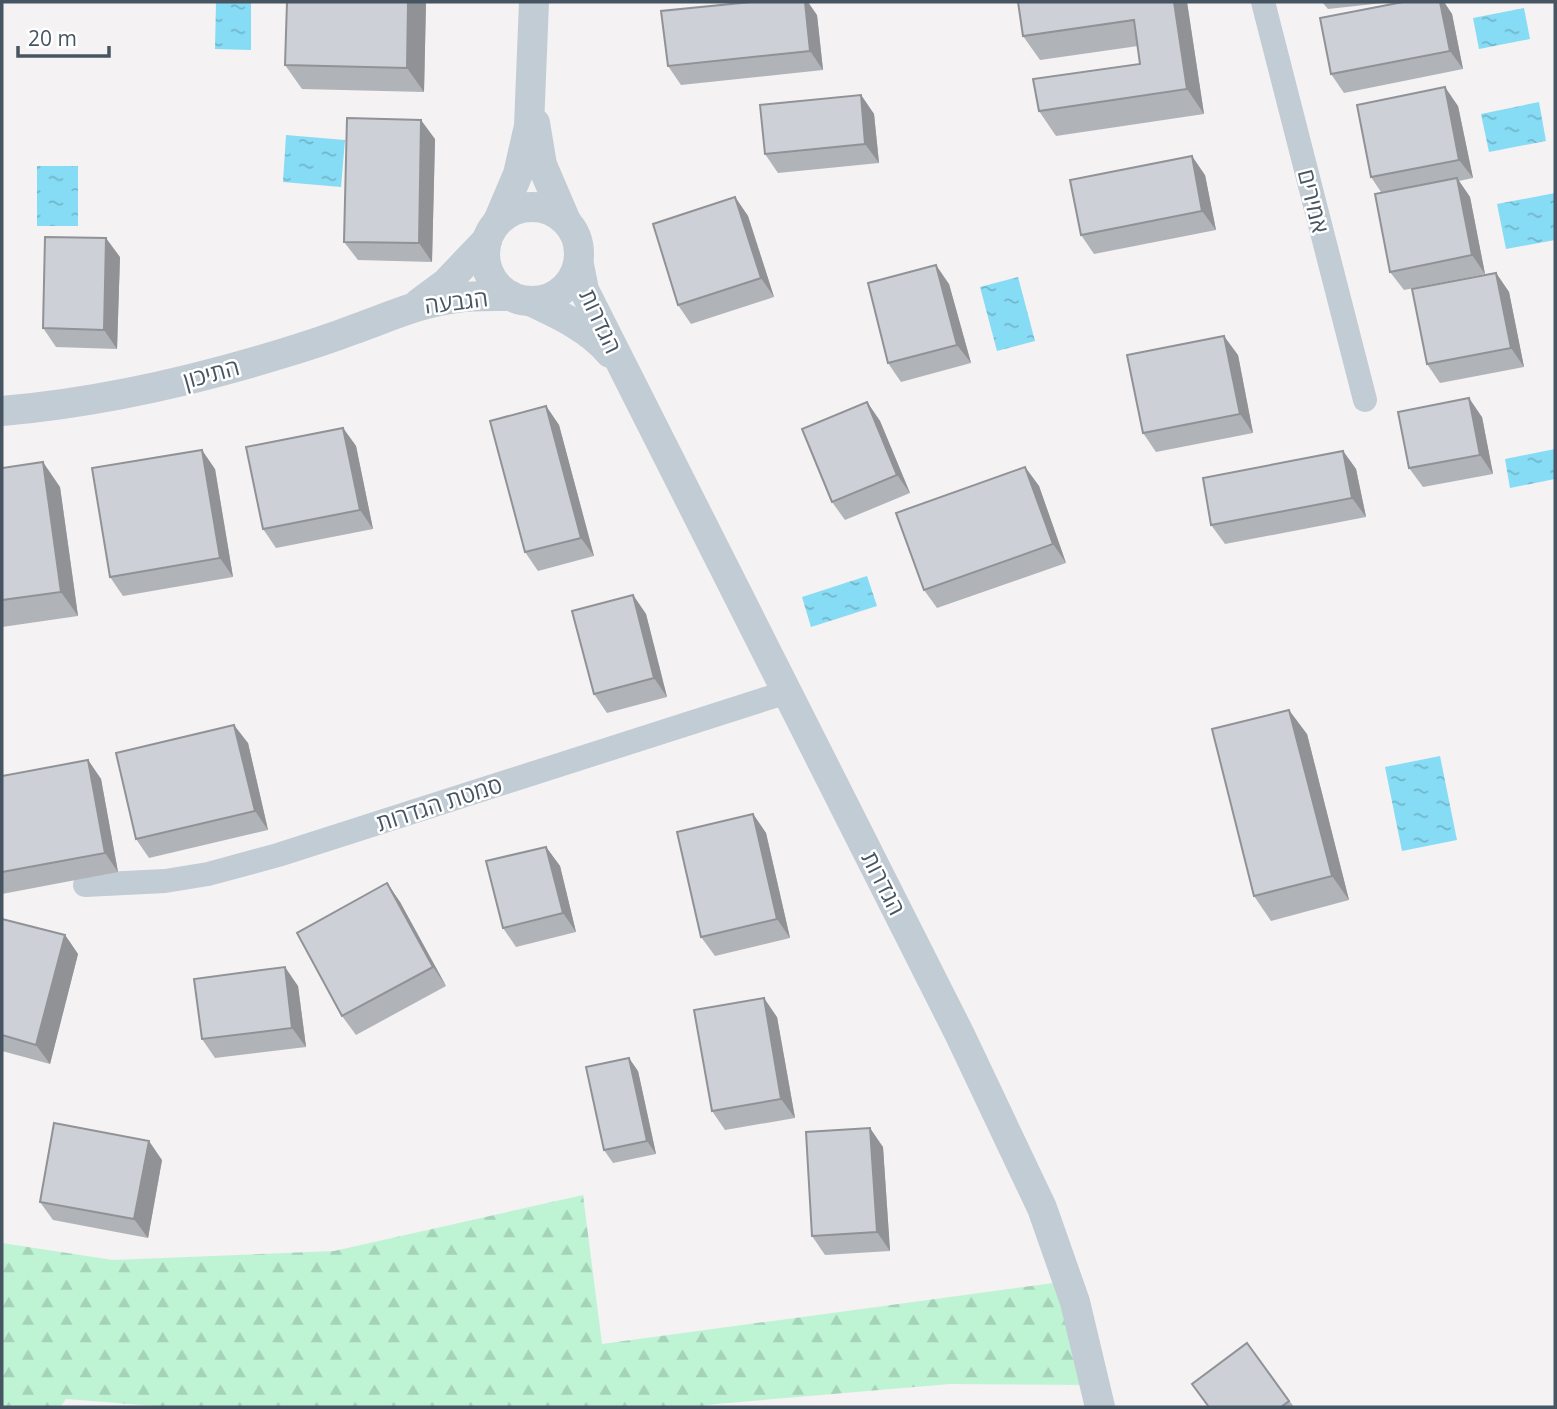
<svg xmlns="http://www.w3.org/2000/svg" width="1557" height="1409" font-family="'Open Sans','Noto Sans Hebrew',sans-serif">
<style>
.forest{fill:url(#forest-firs)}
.water{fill:url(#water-ripples)}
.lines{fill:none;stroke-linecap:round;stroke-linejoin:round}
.minor{stroke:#c2ccd4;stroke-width:24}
.tertiary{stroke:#c2ccd4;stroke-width:30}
.wall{fill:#b0b4b9}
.shaded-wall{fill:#909296}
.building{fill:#cdd1d7;stroke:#909296;stroke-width:2}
.labels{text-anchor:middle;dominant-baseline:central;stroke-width:5;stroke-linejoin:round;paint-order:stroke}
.street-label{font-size:23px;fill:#475562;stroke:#fff}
</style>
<defs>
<pattern id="forest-firs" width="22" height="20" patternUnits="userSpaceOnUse" patternTransform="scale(1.75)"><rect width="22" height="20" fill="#bef4d4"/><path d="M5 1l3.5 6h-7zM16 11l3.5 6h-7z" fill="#a5d3b9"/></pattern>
<pattern id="water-ripples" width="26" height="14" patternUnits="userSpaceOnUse" patternTransform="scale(1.75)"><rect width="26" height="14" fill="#87dcf5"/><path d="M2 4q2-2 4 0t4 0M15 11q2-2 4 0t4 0" fill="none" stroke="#70b5ca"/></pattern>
</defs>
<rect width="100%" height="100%" fill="#f4f2f2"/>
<polygon class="forest" points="583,1195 602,1344 1061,1282 1098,1385 950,1384 716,1404 695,1407 168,1407 66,1399 60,1407 2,1407 2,1243 113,1260 334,1251"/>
<g class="water">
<polygon points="216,2 251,2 251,50 215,49"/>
<polygon points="1524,8 1530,39 1479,49 1473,18"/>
<polygon points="1539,102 1546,141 1489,152 1481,114"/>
<polygon points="286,135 345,140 341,187 283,182"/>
<rect x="37" y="166" width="41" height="60"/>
<polygon points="1555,193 1555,240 1506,249 1497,204"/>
<polygon points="1018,277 1035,341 997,351 980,287"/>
<polygon points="1555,449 1555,479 1510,488 1505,459"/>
<polygon points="867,576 877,606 811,627 802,597"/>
<polygon points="1440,756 1457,840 1402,851 1385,767"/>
</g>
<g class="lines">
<g class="minor">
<polyline points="1263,2 1365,400"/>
<polyline points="85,885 165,881 208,874 278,855 787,692"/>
</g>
<g class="tertiary">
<polyline points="535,123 542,165 566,221"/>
<circle cx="532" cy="254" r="47"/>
<polyline points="498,221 518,174 529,126 534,2"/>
<polyline points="579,265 584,290 960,1035 1042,1208 1075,1302 1100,1407"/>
<path d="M532,302C560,315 590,329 610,353"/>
<polyline points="419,303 446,283 487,240"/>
<path d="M2,411C94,403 185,383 274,356C301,348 329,339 355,329C389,317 421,302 457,298C475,295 493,296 511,296"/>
</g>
</g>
<g class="wall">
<polygon points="287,2 426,2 424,92 302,89 285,65"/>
<polygon points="1187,2 1204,114 1056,136 1039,111 1140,64 1138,46 1040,60 1023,36"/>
<polygon points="1322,2 1392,2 1328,9"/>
<polygon points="1403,2 1444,2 1452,14 1463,69 1344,93 1331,74"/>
<polygon points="817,15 823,70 681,85 668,66"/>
<polygon points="861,95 874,114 879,163 778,173 765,154"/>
<polygon points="1458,106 1473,178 1459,181 1470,197 1485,274 1404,290 1390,272 1381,192 1371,177"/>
<polygon points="435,139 432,262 358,260 344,242"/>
<polygon points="1205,175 1216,230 1094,254 1081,235"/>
<polygon points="735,197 748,216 774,297 691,324 678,305"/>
<polygon points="120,257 117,349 56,347 43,328"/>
<polygon points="1496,273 1509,292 1524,367 1440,383 1427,364"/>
<polygon points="949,284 971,363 901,382 888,363"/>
<polygon points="1238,355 1253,433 1156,452 1143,433"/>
<polygon points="867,402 880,421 910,493 845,520 832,502"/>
<polygon points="546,406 559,425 594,556 538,571 525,552"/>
<polygon points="1482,417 1493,474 1423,487 1409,468"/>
<polygon points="343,428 356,446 373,529 276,548 263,529"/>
<polygon points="1343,451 1356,469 1366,517 1225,544 1211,525"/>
<polygon points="1025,467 1039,486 1066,563 937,608 924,590"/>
<polygon points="2,468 60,487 78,616 2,627"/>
<polygon points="215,469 233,577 123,596 110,577"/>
<polygon points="633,595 646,614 667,697 607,713 594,694"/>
<polygon points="1307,734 1349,900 1271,921 1254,896"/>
<polygon points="248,743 268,830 149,858 136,839"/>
<polygon points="88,760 101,779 118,872 2,894 2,776"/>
<polygon points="753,814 766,833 790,938 715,956 701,937"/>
<polygon points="546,847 560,866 576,932 516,947 503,928"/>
<polygon points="387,883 400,902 446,986 356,1035 342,1016"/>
<polygon points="2,919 65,935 78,954 50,1064 2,1051"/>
<polygon points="298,986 306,1047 215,1058 202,1039"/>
<polygon points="777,1017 795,1118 725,1130 712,1111"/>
<polygon points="638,1071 656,1154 613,1163 604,1150"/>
<polygon points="883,1147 890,1251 825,1255 812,1236"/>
<polygon points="162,1160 148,1238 53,1220 40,1202"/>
<polygon points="1247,1343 1294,1407 1208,1407 1205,1403 1192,1384"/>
</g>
<g class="shaded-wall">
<polygon points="408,2 426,2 424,92 407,68"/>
<polygon points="805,2 808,2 817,15 823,70 810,51"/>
<polygon points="1174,2 1187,2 1204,114 1187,89"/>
<polygon points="1440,2 1444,2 1452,14 1463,69 1450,51"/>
<polygon points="1445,87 1458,106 1473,178 1459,160"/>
<polygon points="861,95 874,114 879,163 865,144"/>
<polygon points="421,120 435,139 432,262 419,243"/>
<polygon points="1192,156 1205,175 1216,230 1202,211"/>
<polygon points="1457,178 1470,197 1485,274 1472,255"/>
<polygon points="735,197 748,216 774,297 761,278"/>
<polygon points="106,238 120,257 117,349 104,330"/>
<polygon points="936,265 949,284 971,363 957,345"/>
<polygon points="1496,273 1509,292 1524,367 1511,348"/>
<polygon points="1224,336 1238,355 1253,433 1240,414"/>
<polygon points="1469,398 1482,417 1493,474 1480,455"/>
<polygon points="867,402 880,421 910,493 897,475"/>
<polygon points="546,406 559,425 594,556 581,538"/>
<polygon points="343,428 356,446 373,529 360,510"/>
<polygon points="202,450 215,469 233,577 220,558"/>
<polygon points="1343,451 1356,469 1366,517 1352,498"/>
<polygon points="43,462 60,487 78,616 61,592"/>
<polygon points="1025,467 1039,486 1066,563 1053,544"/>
<polygon points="633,595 646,614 667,697 654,678"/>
<polygon points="1289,710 1307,734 1349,900 1332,876"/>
<polygon points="234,725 248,743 268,830 255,811"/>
<polygon points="88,760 101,779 118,872 105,853"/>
<polygon points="753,814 766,833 790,938 777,919"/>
<polygon points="546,847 560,866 576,932 563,913"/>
<polygon points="387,883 400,902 446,986 433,967"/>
<polygon points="65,935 78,954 50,1064 36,1045"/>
<polygon points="285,967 298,986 306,1047 292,1028"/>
<polygon points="764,998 777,1017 795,1118 781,1099"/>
<polygon points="629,1058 638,1071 656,1154 647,1141"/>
<polygon points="870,1128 883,1147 890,1251 877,1232"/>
<polygon points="149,1141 162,1160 148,1238 134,1219"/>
</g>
<g class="building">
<polygon points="287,2 408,2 407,68 285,65"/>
<polygon points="751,2 805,2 810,51 668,66 661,11"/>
<polygon points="1018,2 1174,2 1187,89 1039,111 1033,79 1140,64 1134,20 1023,36"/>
<polygon points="1403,2 1440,2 1450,51 1331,74 1320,18"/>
<polygon points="1445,87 1459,160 1371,177 1357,105"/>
<polygon points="861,95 865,144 765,154 760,105"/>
<polygon points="347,118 421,120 419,243 344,242"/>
<polygon points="1192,156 1202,211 1081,235 1070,180"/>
<polygon points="1457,178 1472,255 1390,272 1375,194"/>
<polygon points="735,197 761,278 678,305 653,224"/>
<polygon points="45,237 106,238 104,330 43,328"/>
<polygon points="936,265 957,345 888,363 868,283"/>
<polygon points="1496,273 1511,348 1427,364 1412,289"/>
<polygon points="1224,336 1240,414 1143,433 1127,355"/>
<polygon points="1469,398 1480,455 1409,468 1398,412"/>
<polygon points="867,402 897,475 832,502 802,429"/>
<polygon points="546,406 581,538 525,552 490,421"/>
<polygon points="343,428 360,510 263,529 246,447"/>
<polygon points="202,450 220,558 110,577 92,468"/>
<polygon points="1343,451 1352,498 1211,525 1203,478"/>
<polygon points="43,462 61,592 2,600 2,468"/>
<polygon points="1025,467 1053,544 924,590 896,513"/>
<polygon points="633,595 654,678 594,694 572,611"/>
<polygon points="1289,710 1332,876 1254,896 1212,729"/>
<polygon points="234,725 255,811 136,839 116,753"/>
<polygon points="88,760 105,853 2,872 2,776"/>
<polygon points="753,814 777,919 701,937 677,832"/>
<polygon points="546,847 563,913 503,928 486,861"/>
<polygon points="387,883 433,967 342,1016 297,933"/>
<polygon points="2,919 65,935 36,1045 2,1035"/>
<polygon points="285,967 292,1028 202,1039 194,979"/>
<polygon points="764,998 781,1099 712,1111 694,1010"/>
<polygon points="629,1058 647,1141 604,1150 586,1067"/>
<polygon points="54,1123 149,1141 134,1219 40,1202"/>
<polygon points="870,1128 877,1232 812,1236 806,1132"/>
<polygon points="1247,1343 1289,1401 1281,1407 1209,1407 1192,1384"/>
</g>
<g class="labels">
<g class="street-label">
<text transform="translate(1314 201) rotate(76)">אמירים</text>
<text transform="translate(456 301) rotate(-7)">הגבעה</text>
<text transform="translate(601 321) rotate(65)">הגדרות</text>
<text transform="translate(211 373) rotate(-15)">התיכון</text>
<text transform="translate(439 803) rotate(-18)">סמטת הגדרות</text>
<text transform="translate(884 883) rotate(63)">הגדרות</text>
</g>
</g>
<rect width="1557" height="1409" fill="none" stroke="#475562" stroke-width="7"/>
<path d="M18 46v10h91v-10" fill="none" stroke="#475562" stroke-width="3.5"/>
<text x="28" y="46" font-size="21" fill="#475562" stroke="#ffffff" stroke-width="5" paint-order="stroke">20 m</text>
</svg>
